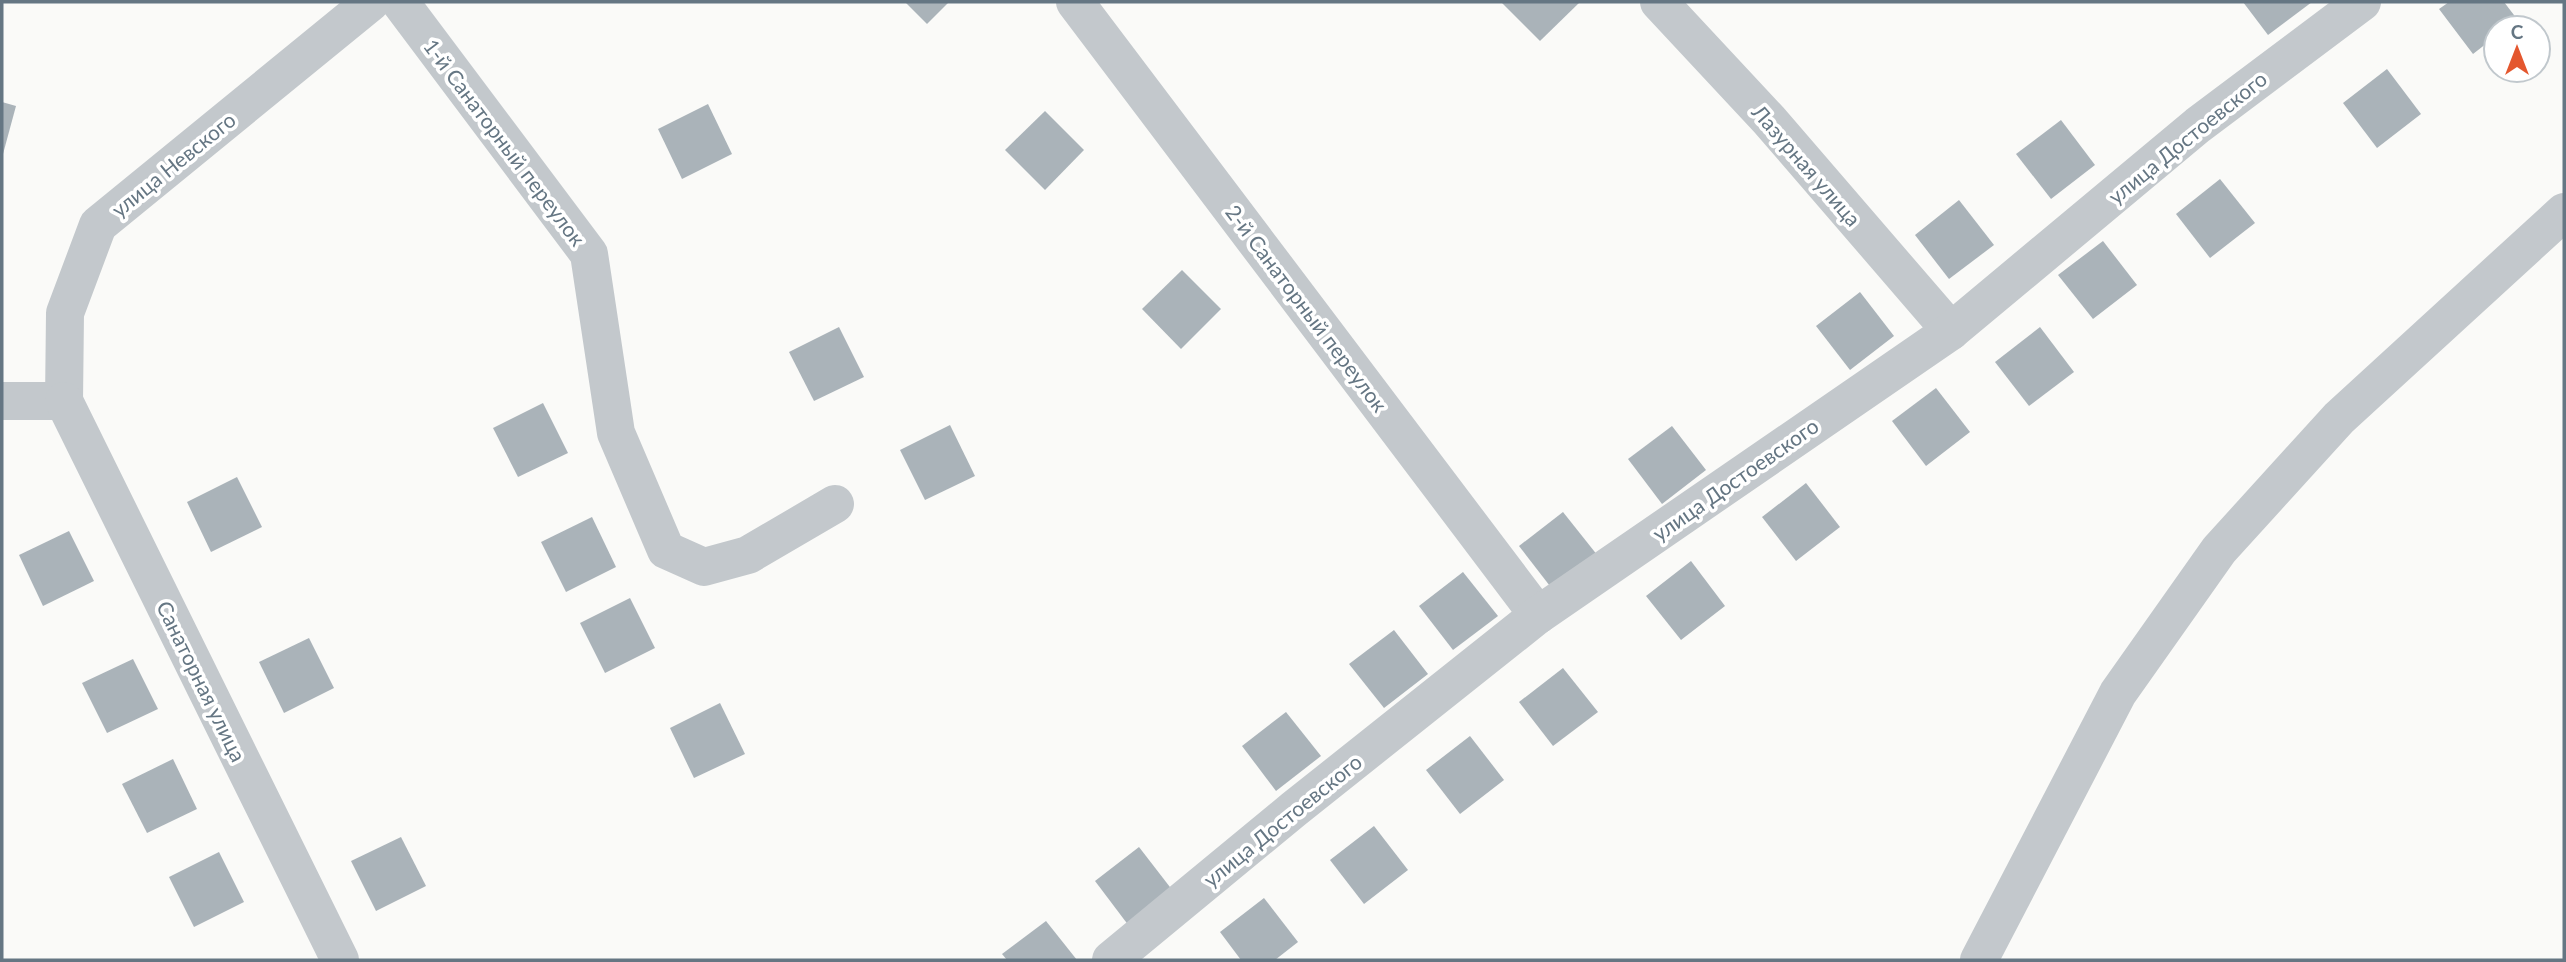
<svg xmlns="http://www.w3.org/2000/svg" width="2566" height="962" font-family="Lato,sans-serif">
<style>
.building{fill:#aab3b9}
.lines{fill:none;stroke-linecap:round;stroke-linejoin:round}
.minor{stroke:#c3c8cc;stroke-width:38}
.labels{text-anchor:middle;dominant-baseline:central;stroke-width:7;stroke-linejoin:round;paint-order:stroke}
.street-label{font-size:21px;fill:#657683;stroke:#fff}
</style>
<rect width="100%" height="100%" fill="#fafaf8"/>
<g class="building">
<polygon points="905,2 949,2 927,24"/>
<polygon points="1501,2 1580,2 1540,41"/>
<polygon points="2243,2 2312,2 2268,35"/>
<polygon points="2449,2 2504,2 2517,19 2506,28 2496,28 2496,36 2473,54 2439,9"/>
<polygon points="2387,69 2421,114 2377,148 2343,103"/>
<polygon points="2,102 16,106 3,154 2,154"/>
<polygon points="708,104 732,154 682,179 658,129"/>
<polygon points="1045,111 1084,150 1045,190 1005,150"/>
<polygon points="2061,120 2095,165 2051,199 2016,154"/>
<polygon points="2220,179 2255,223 2210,258 2176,214"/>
<polygon points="1959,200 1994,245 1949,279 1915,235"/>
<polygon points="2103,241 2137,285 2093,319 2058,275"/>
<polygon points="1182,270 1221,309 1181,349 1142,309"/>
<polygon points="1860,292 1894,336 1850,370 1816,326"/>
<polygon points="839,327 864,377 814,401 789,352"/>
<polygon points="2040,327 2074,372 2029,406 1995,362"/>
<polygon points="1936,388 1970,432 1926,466 1892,421"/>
<polygon points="543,403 568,453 518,477 493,428"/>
<polygon points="950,425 975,476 925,500 900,450"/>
<polygon points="1672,426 1706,470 1662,504 1628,459"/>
<polygon points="237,477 262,527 211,552 187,502"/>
<polygon points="1806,483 1840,527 1796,561 1762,517"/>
<polygon points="1563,512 1598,556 1553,590 1519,546"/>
<polygon points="592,517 616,567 566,592 541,542"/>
<polygon points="69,531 94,581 43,606 19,555"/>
<polygon points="1691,561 1725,606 1681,640 1646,596"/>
<polygon points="1463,572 1498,616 1453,650 1419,606"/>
<polygon points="630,598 655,648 605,673 580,623"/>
<polygon points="1394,630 1428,674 1384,708 1349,664"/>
<polygon points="309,638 334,688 284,713 259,662"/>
<polygon points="133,659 158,709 107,733 82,683"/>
<polygon points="1563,668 1598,712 1553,746 1519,702"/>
<polygon points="720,703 745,754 694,778 670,728"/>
<polygon points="1286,712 1321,756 1276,791 1242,746"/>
<polygon points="1470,736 1504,780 1460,814 1426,770"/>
<polygon points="173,759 197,809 147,833 122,784"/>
<polygon points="1374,826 1408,870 1364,904 1330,860"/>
<polygon points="401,837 426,886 376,911 351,861"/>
<polygon points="1139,847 1173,891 1129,926 1095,881"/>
<polygon points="219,852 244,902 194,927 169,877"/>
<polygon points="1264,898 1298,942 1275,960 1241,960 1220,932"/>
<polygon points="1046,921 1077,960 1007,960 1002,954"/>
</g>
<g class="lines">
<g class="minor">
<polyline points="400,2 589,254 616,433 666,550 704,567 748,555 835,504"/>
<polyline points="1075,2 1538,615"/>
<polyline points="1659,2 1769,120 1951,331"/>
<polyline points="2,401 64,401 65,313 98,225 371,2"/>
<polyline points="64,401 340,960"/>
<polyline points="1111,960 1294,809 1538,615 1951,331 2198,125 2362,2"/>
<polyline points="1979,960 2118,693 2219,550 2339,418 2564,212"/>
</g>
</g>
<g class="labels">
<g class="street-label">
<text transform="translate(2187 137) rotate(-39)">улица Достоевского</text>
<text transform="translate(505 142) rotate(53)">1-й Санаторный переулок</text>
<text transform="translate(173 164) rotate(-39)">улица Невского</text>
<text transform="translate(1807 165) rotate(49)">Лазурная улица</text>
<text transform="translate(1307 308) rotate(53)">2-й Санаторный переулок</text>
<text transform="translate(1735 479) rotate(-35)">улица Достоевского</text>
<text transform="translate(202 681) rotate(64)">Санаторная улица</text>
<text transform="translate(1282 820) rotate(-39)">улица Достоевского</text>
</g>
</g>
<rect width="2566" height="962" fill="none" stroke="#657683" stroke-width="7"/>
<g transform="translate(2517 49)"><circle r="33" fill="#ffffff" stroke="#c1c8cd" stroke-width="2"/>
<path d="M0-5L12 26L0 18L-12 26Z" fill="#e4572e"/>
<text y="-10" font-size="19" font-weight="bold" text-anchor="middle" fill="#657683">С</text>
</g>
</svg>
